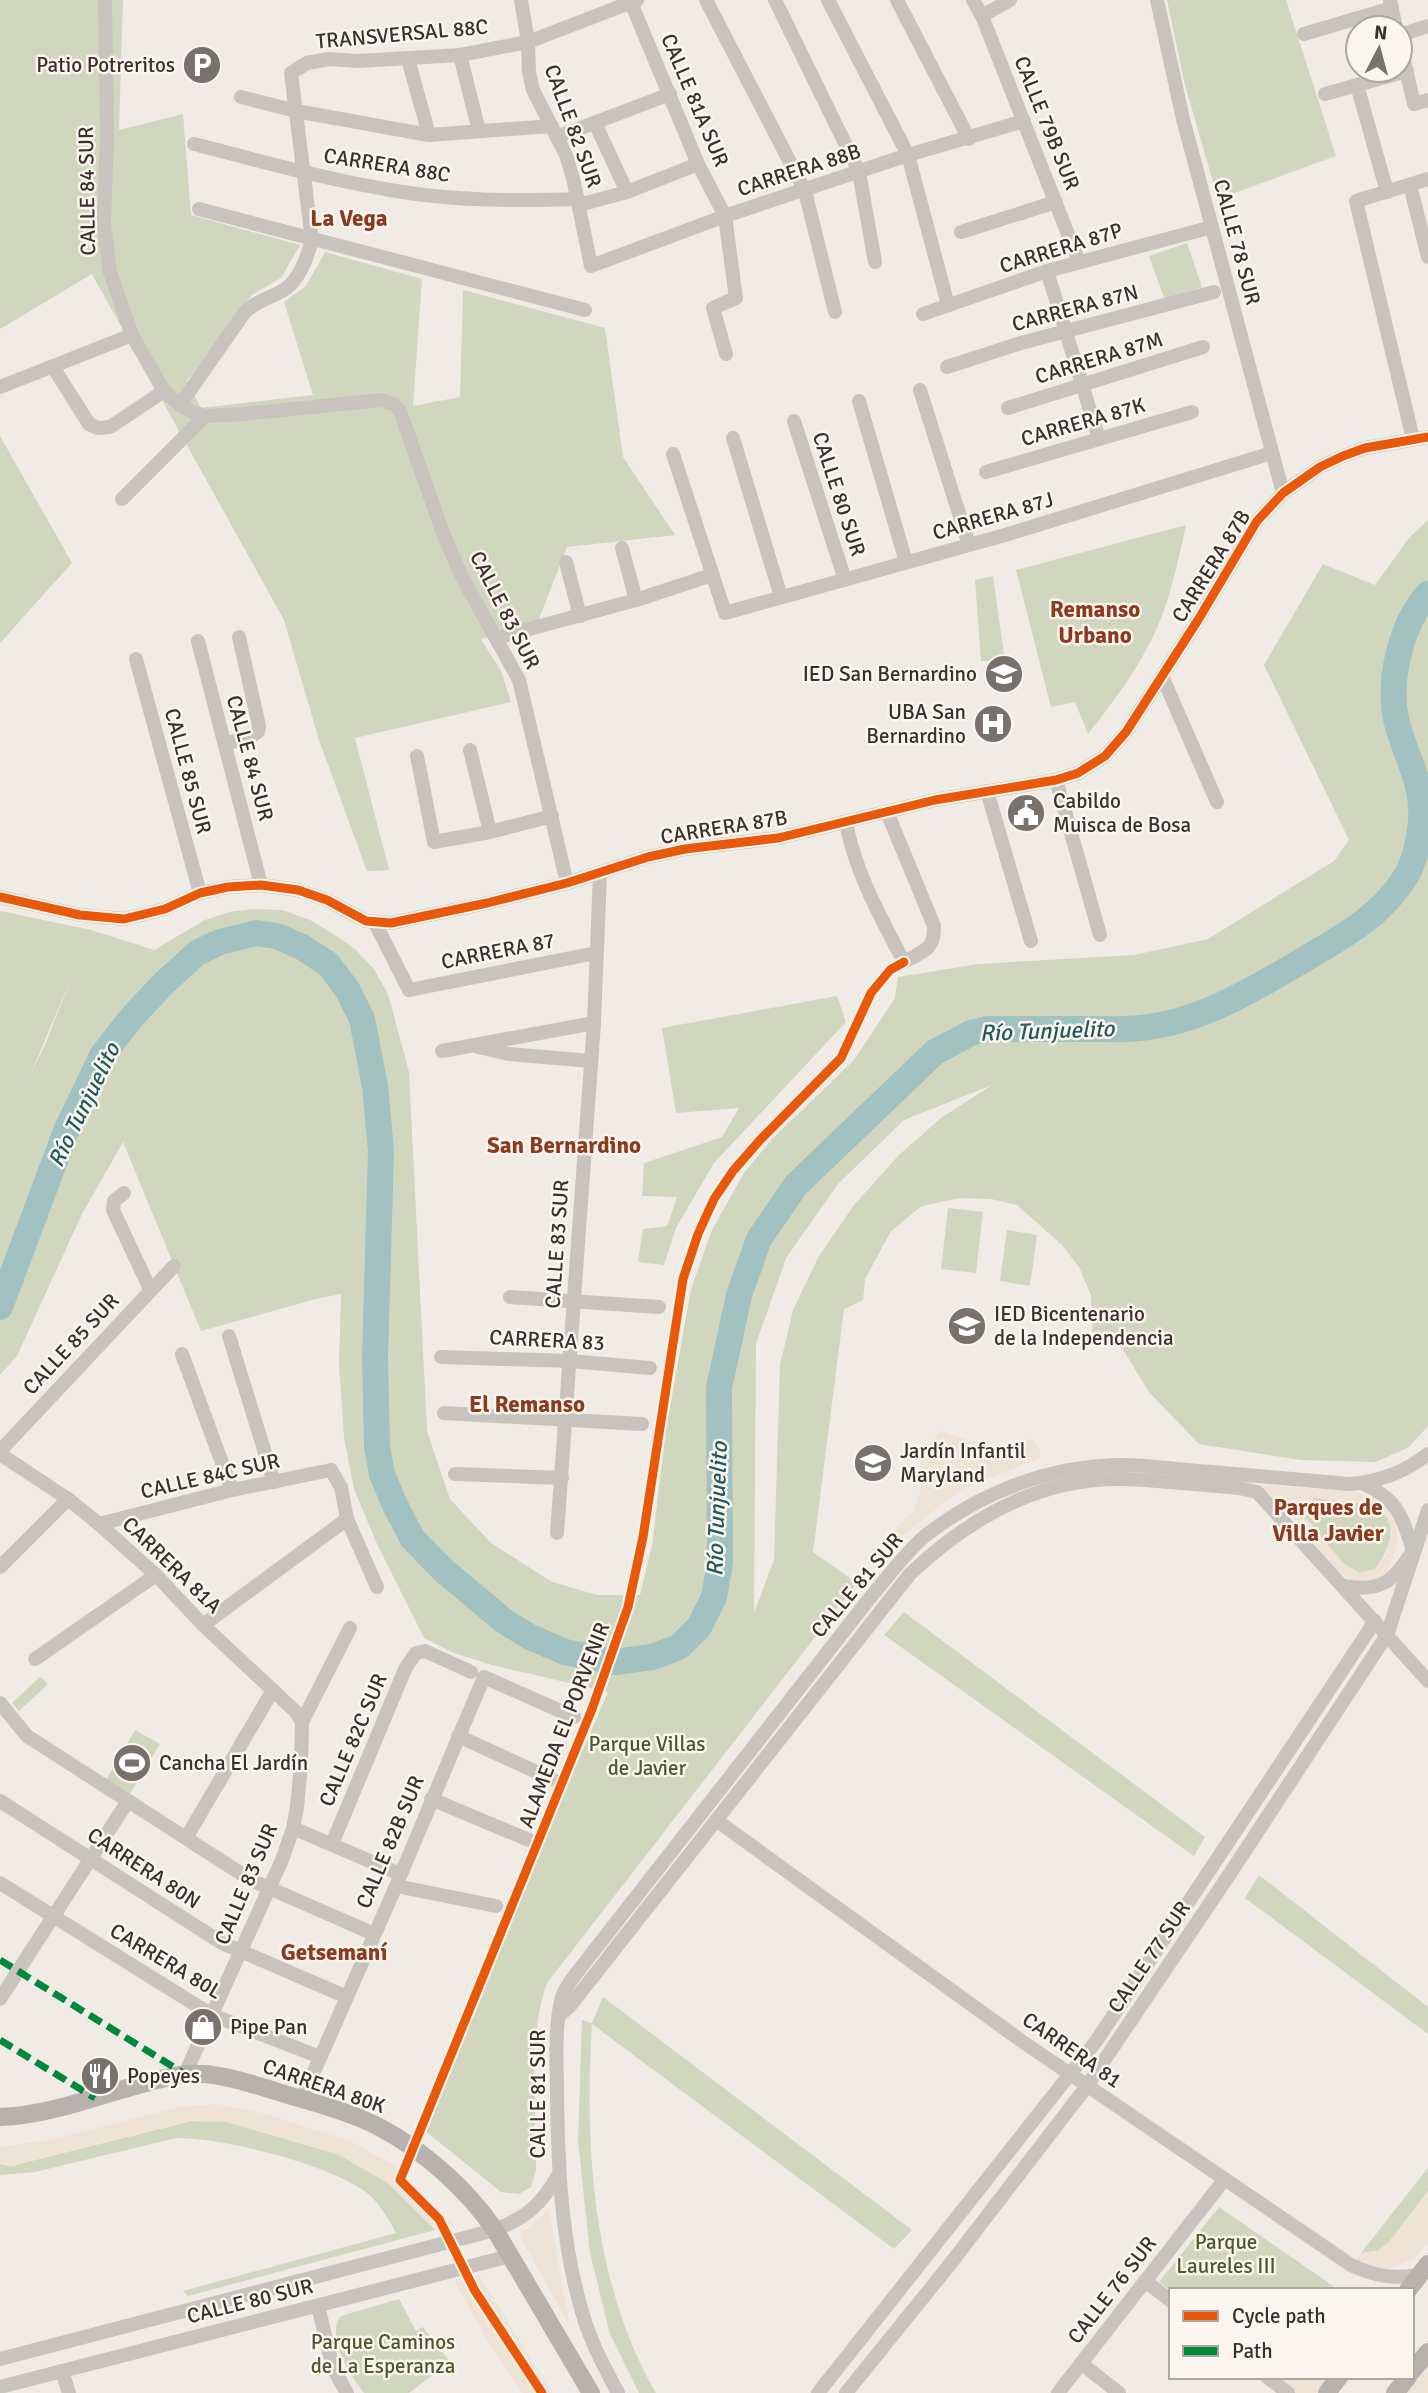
<svg xmlns="http://www.w3.org/2000/svg" width="1428" height="2393" font-family="Signika,sans-serif">
<style>
.green{fill:#d1d6bf;fill-rule:evenodd}
.plaza{fill:#eee3d5;fill-rule:evenodd}
.lines{fill:none;stroke-linecap:round;stroke-linejoin:round}
.river{stroke:#a1c2c1;stroke-width:26}
.minor{stroke:#c9c3be;stroke-width:14}
.major{stroke:#b8b1ad;stroke-width:18}
.quiet{stroke:#00873e;stroke-width:7;stroke-dasharray:14 7;stroke-linecap:butt}
.cycleway-casing{stroke:#fbf5ee;stroke-width:13}
.cycleway{stroke:#e8590c;stroke-width:9}
.labels{text-anchor:middle;dominant-baseline:central;stroke-width:5;stroke-linejoin:round;paint-order:stroke}
.street-label{font-size:21px;fill:#3b302b;stroke:#fbf5ee}
.poi-label{font-size:21px;fill:#3b302b;stroke:#fbf5ee;text-anchor:start}
.park-label{font-size:21px;fill:#4a5a2e;stroke:#fbf5ee}
.neighbourhood-label{font-size:23px;font-weight:bold;fill:#8c3b22;stroke:#fbf5ee}
.water-label{font-size:23px;font-style:italic;fill:#1f5a5e;stroke:#fbf5ee}
</style>
<rect width="100%" height="100%" fill="#f0ebe5"/>
<g class="green">
<polygon points="0,0 123,0 119,130 183,114 191,215 300,245 281,278 252,295 187,381 201,408 313,395 284,302 306,286 325,252 422,279 413,406 460,397 463,290 605,328 623,457 675,535 567,547 537,624 481,639 501,671 511,702 355,738 389,870 367,871 319,740 284,620 92,274 0,329"/>
<polygon points="1167,0 1286,0 1336,156 1218,199 1185,85"/>
<polygon points="1187,243 1202,287 1165,300 1149,256"/>
<polygon points="0,436 72,563 0,643"/>
<path d="M1428,520V1426L1409,1447L1376,1462L1301,1460L1199,1444L1149,1392L1119,1343L1093,1345L1091,1295L1079,1267L1062,1245L1017,1205L991,1199L960,1198L922,1206L891,1231L865,1279L863,1300L844,1309L813,1552L857,1583L547,1983C528,2034 536,2114 536,2170L531,2187L519,2194L501,2192L424,2130L473,2001L608,1692L492,1665L454,1653L424,1638L377,1544L354,1489L344,1437L339,1365L341,1294L316,1299L201,1331L123,1142L82,1214L17,1356L0,1375V911L91,930L154,950L205,920L229,912L253,909L282,910L310,920L335,935L355,949L374,969L388,994L409,1072L427,1431L450,1499L491,1543L552,1582L597,1595H640L652,1546L666,1430L691,1289L712,1230L744,1173L772,1139L854,1060L895,998L898,977L978,964L1134,955L1208,939L1334,861L1349,840L1264,665L1323,564L1375,585L1409,538ZM72,976L45,1045L31,1073ZM992,1085L941,1118L899,1155L854,1205L819,1256L793,1310L780,1365L774,1560L754,1613L756,1344L786,1258L838,1184L904,1120Z"/>
<path d="M1186,525C1178,560 1171,597 1156,630C1139,668 1114,701 1088,734L1075,702L1051,707L1016,570Z"/>
<polygon points="993,576 1005,661 981,661 975,580"/>
<polygon points="837,996 846,1022 714,1163 676,1228 664,1265 638,1262 643,1229 667,1226 677,1197 642,1196 644,1163 722,1137 739,1108 676,1113 662,1028"/>
<polygon points="948,1208 983,1212 976,1273 941,1269"/>
<polygon points="1007,1230 1037,1235 1030,1286 1000,1281"/>
<path d="M1313,1498C1331,1499 1352,1499 1369,1505C1403,1515 1391,1549 1375,1569L1359,1573L1343,1563L1305,1517Z"/>
<polygon points="904,1612 1205,1837 1194,1856 884,1635"/>
<polygon points="40,1677 48,1684 19,1711 12,1703"/>
<polygon points="135,1730 160,1744 130,1794 106,1780"/>
<polygon points="1259,1875 1428,2007 1428,2034 1245,1898"/>
<path d="M603,1997L912,2230L894,2249L592,2024C584,2146 593,2285 656,2393H639L610,2334L590,2253L578,2141L582,2020L592,2023Z"/>
<path d="M192,2121L227,2122L339,2154L388,2183L435,2230L188,2296L183,2291L396,2233C388,2218 378,2200 363,2190C324,2163 224,2138 176,2138L35,2172L0,2175V2164L11,2166Z"/>
<polygon points="1428,2168 1428,2191 1389,2243 1377,2251 1361,2253"/>
<polygon points="1219,2207 1339,2290 1171,2291 1159,2282"/>
<path d="M399,2299L416,2331L423,2327L450,2362L409,2393H364C351,2378 325,2334 341,2316Z"/>
</g>
<g class="plaza">
<polygon points="941,1431 969,1441 1001,1446 1032,1439 1040,1450 1040,1458 960,1490 902,1536 895,1530 914,1511 920,1492 920,1454"/>
<path d="M1257,1485L1354,1491L1378,1501L1389,1510L1396,1523L1397,1535V1547L1387,1571L1373,1582H1355L1341,1574L1296,1521ZM1314,1498L1372,1505L1387,1517L1392,1531L1386,1555L1376,1569L1359,1573L1343,1563L1305,1517Z"/>
<polygon points="216,2104 266,2114 352,2142 397,2167 453,2225 435,2230 388,2183 339,2155 227,2122 192,2121 11,2166 0,2164 0,2147 50,2140 180,2107"/>
<polygon points="1428,2191 1428,2242 1413,2259 1387,2270 1354,2262 1361,2253 1377,2251 1388,2243"/>
<polygon points="549,2209 569,2325 519,2234 533,2225"/>
<polygon points="479,2275 552,2393 523,2393 485,2336 454,2280"/>
<polygon points="1418,2371 1428,2374 1428,2393 1401,2393"/>
<polygon points="1288,2377 1329,2377 1316,2393 1288,2393 1280,2387"/>
</g>
<g class="lines">
<path class="river" d="M0,1307L66,1131L103,1054L133,1016L164,983L197,953L220,942L256,933L277,936L302,947L328,964L347,989L362,1019L375,1086L381,1151L375,1357L377,1447L382,1474L394,1503L412,1538L442,1569L504,1621L530,1637L565,1652L616,1662L652,1657L679,1647L699,1627L714,1597L720,1563L719,1388L739,1295L759,1239L796,1185L935,1052L971,1033L987,1029C1022,1029 1057,1029 1093,1029C1108,1029 1125,1030 1140,1028C1201,1022 1253,990 1305,959C1342,937 1383,915 1406,876C1415,861 1420,838 1421,820C1424,785 1406,757 1397,723C1387,683 1400,625 1428,594"/>
<g class="minor">
<polyline points="105,0 107,134 104,225 110,272 132,335 164,391 180,405 192,412 205,416 244,414 381,400 395,405 400,411 443,533 462,577 519,680 567,883"/>
<polyline points="521,0 528,42 529,72 533,90 566,155 573,178 591,266 725,216 908,155 1024,121"/>
<polyline points="630,0 698,164 725,216 736,298 713,308 726,354"/>
<polyline points="706,0 805,191 835,312"/>
<polyline points="775,0 859,172 875,262"/>
<polyline points="828,0 908,155 948,305"/>
<polyline points="897,0 969,139"/>
<polyline points="973,0 982,16 1079,262"/>
<polyline points="1157,0 1183,119 1283,493"/>
<polyline points="1390,0 1396,28"/>
<polyline points="982,16 1010,0"/>
<polyline points="1304,34 1392,8"/>
<polyline points="1400,35 1428,26"/>
<polyline points="1400,43 1414,104 1428,100"/>
<polyline points="460,55 479,131"/>
<polyline points="408,59 429,135"/>
<polyline points="1357,85 1387,192"/>
<polyline points="1325,94 1407,71"/>
<polyline points="241,97 296,111 429,135 552,126"/>
<polyline points="595,123 627,192"/>
<polyline points="557,137 670,94"/>
<path d="M194,144C263,162 332,181 402,192C460,201 519,201 578,199"/>
<polyline points="1410,185 1428,257"/>
<polyline points="579,205 627,192 698,164"/>
<polyline points="199,209 585,310"/>
<polyline points="961,232 1056,202"/>
<polyline points="1047,271 1099,439"/>
<polyline points="923,314 1047,271 1212,227"/>
<polyline points="53,367 89,424 98,428 110,427 164,391"/>
<polyline points="947,367 1021,343 1214,292"/>
<polyline points="0,387 132,335"/>
<polyline points="920,390 969,545"/>
<polyline points="859,401 906,562"/>
<path d="M180,405L244,313C256,301 268,299 282,291C299,282 307,258 312,240L291,73L307,63L329,59L358,61L460,55L528,42L637,0"/>
<polyline points="1008,408 1203,347"/>
<polyline points="794,421 845,580"/>
<polyline points="733,438 781,597"/>
<polyline points="1413,439 1356,201 1428,179"/>
<polyline points="673,454 725,613 1005,535 1272,453"/>
<polyline points="986,472 1192,412"/>
<polyline points="122,499 205,416"/>
<polyline points="622,548 636,600"/>
<polyline points="566,562 580,616"/>
<polyline points="496,638 636,600 712,575"/>
<polyline points="198,641 261,885"/>
<polyline points="136,659 200,893"/>
<polyline points="1162,676 1217,802"/>
<polyline points="225,744 252,736 258,732 259,726 239,637"/>
<polyline points="470,750 490,832"/>
<polyline points="417,756 434,842 490,832 552,816"/>
<polyline points="1056,780 1100,935"/>
<polyline points="987,791 1031,941"/>
<path d="M846,823C856,874 880,916 904,962C923,951 935,950 934,926L887,812"/>
<polyline points="0,897 80,915 124,919 165,909 200,893 228,887 261,885 298,890 327,900 366,921 391,923 487,903 567,883 648,857 685,849 778,838 935,800 1056,780 1078,773 1105,756 1126,732 1198,620 1257,521 1283,493 1320,467 1343,456 1365,448 1428,437"/>
<polyline points="375,923 409,990 596,953"/>
<polyline points="478,1047 509,1054 591,1061"/>
<polyline points="442,1051 594,1023"/>
<polyline points="124,1193 114,1201 113,1210 150,1289"/>
<polyline points="510,1297 659,1307"/>
<polyline points="229,1336 274,1482"/>
<polyline points="182,1354 232,1490"/>
<polyline points="441,1357 570,1361 650,1368"/>
<polyline points="444,1413 642,1424"/>
<polyline points="0,1451 174,1266"/>
<polyline points="0,1454 68,1499 99,1524 156,1575 203,1625 296,1712 302,1722"/>
<polyline points="455,1474 562,1478"/>
<polyline points="99,1524 232,1490 331,1470 341,1487 347,1519 377,1587"/>
<polyline points="557,1533 594,1023 600,873"/>
<polyline points="0,1567 68,1499"/>
<path d="M1343,1586C1380,1593 1395,1581 1413,1550C1401,1514 1398,1500 1362,1483"/>
<polyline points="203,1625 347,1519"/>
<polyline points="35,1659 156,1575"/>
<polyline points="0,1703 27,1736 251,1880 374,1934"/>
<polyline points="458,1736 552,1779"/>
<polyline points="431,1799 529,1840"/>
<polyline points="0,1801 222,1943 347,1997"/>
<path d="M716,1820L1023,2042L1351,2265C1374,2276 1395,2280 1420,2274"/>
<polyline points="293,1828 400,1874"/>
<polyline points="186,1838 273,1690"/>
<polyline points="332,1844 406,1667 416,1653 425,1651 471,1672"/>
<polyline points="0,1883 212,2015 320,2057"/>
<polyline points="396,1886 496,1906"/>
<polyline points="0,1999 128,1801"/>
<path d="M560,2015L570,2006L910,1574C968,1519 1038,1478 1121,1479C1160,1480 1200,1485 1239,1488L1257,1492L1428,1681"/>
<polyline points="185,2074 282,1860 293,1828 297,1807 301,1764 302,1722 350,1628"/>
<polyline points="302,2099 396,1886 484,1677 574,1717"/>
<polyline points="1145,2281 1171,2301"/>
<polyline points="318,2306 333,2368 347,2393"/>
<path d="M0,2359L495,2230C527,2217 541,2205 559,2174"/>
<polyline points="1081,2363 1119,2393"/>
<polyline points="62,2371 69,2393"/>
<polyline points="1267,2377 1288,2393"/>
<polyline points="0,2387 510,2256"/>
<path d="M618,2393C605,2368 591,2343 583,2315C561,2242 558,2169 557,2093C557,2062 554,2027 562,1997C566,1985 575,1976 582,1966L869,1599C887,1578 904,1554 925,1536C982,1491 1054,1464 1127,1465C1155,1466 1183,1470 1212,1472C1257,1476 1303,1480 1349,1484C1379,1482 1405,1472 1428,1454"/>
<polyline points="818,2393 1097,2040 1375,1621"/>
<polyline points="846,2393 947,2268 1087,2086 1231,1872 1387,1635 1428,1510"/>
<polyline points="1058,2393 1224,2180"/>
</g>
<g class="major">
<path d="M0,2117C62,2115 120,2085 181,2075C211,2070 246,2082 275,2091C310,2102 349,2111 381,2128C424,2151 467,2189 495,2230L591,2393"/>
<polyline points="1408,2290 1428,2264"/>
<polyline points="1412,2371 1428,2352"/>
<polyline points="1327,2393 1339,2377"/>
<polyline points="1395,2393 1408,2377"/>
</g>
<g class="quiet">
<polyline points="0,1960 185,2074"/>
<polyline points="0,2040 95,2098"/>
</g>
<g class="cycleway-casing">
<g id="cycleway">
<polyline points="0,897 80,915 124,919 165,909 200,893 228,887 261,885 298,890 327,900 366,921 391,923 487,903 567,883 648,857 685,849 778,838 935,800 1056,780 1078,773 1105,756 1126,732 1198,620 1257,521 1283,493 1320,467 1343,456 1365,448 1428,437"/>
<polyline points="542,2393 475,2291 439,2219 400,2180 592,1709 628,1607 643,1537 683,1279 698,1234 714,1199 733,1171 760,1140 841,1058 871,993 890,970 904,962"/>
</g>
</g>
<use href="#cycleway" class="cycleway"/>
</g>
<defs>
<g id="parking-disc" transform="scale(2.0125)"><circle r="9.5" fill="#7a716c" stroke="#fbf5ee"/><path d="M-3.5-5.5H1a3.5 3.5 0 0 1 0 7H-1V5.5H-3.5ZM-1-3.4V-.6H.8a1.4 1.4 0 0 0 0-2.8Z" fill="#fff"/></g>
<g id="school-disc" transform="scale(2.0125)"><circle r="9.5" fill="#7a716c" stroke="#fbf5ee"/><path d="M0-5L7-2L0 1L-7-2ZM-4 1L0 2.5L4 1V4Q0 6-4 4Z" fill="#fff"/></g>
<g id="hospital-disc" transform="scale(2.0125)"><circle r="9.5" fill="#7a716c" stroke="#fbf5ee"/><path d="M-5-5h3v3.5h4V-5h3V5h-3V1.5h-4V5h-3Z" fill="#fff"/></g>
<g id="civic-disc" transform="scale(2.0125)"><circle r="9.5" fill="#7a716c" stroke="#fbf5ee"/><path d="M-.6-6.5H3V-4.5H.6V-3L4-1V1h2V6H-6V1h2V-1L-.6-3ZM-1.2 2.5V6h2.4V2.5Z" fill="#fff"/></g>
<g id="stadium-disc" transform="scale(2.0125)"><circle r="9.5" fill="#7a716c" stroke="#fbf5ee"/><path d="M0-5a6.5 5 0 1 0 0 10a6.5 5 0 1 0 0-10ZM-3.5-1.8h7v3.6h-7Z" fill="#fff"/></g>
<g id="shop-disc" transform="scale(2.0125)"><circle r="9.5" fill="#7a716c" stroke="#fbf5ee"/><path d="M-5-2.5h2.3a2.7 3.5 0 0 1 5.4 0H5L5.5 6h-11ZM-1.5-2.5h3a1.5 2.3 0 0 0-3 0Z" fill="#fff"/></g>
<g id="restaurant-disc" transform="scale(2.0125)"><circle r="9.5" fill="#7a716c" stroke="#fbf5ee"/><path d="M-5-6h1v4h1v-4h1v4h1v-4h1v5L-1.5 .5V6h-2V.5L-5-1ZM5-6V6H3V1.5H1.5Q1.5-4 5-6Z" fill="#fff"/></g>
</defs>
<g fill-rule="evenodd">
<use href="#parking-disc" x="202" y="65"/>
<use href="#school-disc" x="1004" y="674"/>
<use href="#hospital-disc" x="993" y="724"/>
<use href="#civic-disc" x="1026" y="813"/>
<use href="#school-disc" x="967" y="1326"/>
<use href="#school-disc" x="873" y="1463"/>
<use href="#stadium-disc" x="132" y="1763"/>
<use href="#shop-disc" x="203" y="2027"/>
<use href="#restaurant-disc" x="100" y="2076"/>
</g>
<g class="labels">
<g class="street-label">
<text transform="translate(402 34) rotate(-5)">TRANSVERSAL 88C</text>
<text transform="translate(695 100) rotate(67)">CALLE 81A SUR</text>
<text transform="translate(1047 123) rotate(68)">CALLE 79B SUR</text>
<text transform="translate(573 126) rotate(70)">CALLE 82 SUR</text>
<text transform="translate(387 165) rotate(9)">CARRERA 88C</text>
<text transform="translate(799 170) rotate(-18)">CARRERA 88B</text>
<text transform="translate(87 191) rotate(-91)">CALLE 84 SUR</text>
<text transform="translate(1237 242) rotate(75)">CALLE 78 SUR</text>
<text transform="translate(1061 248) rotate(-17)">CARRERA 87P</text>
<text transform="translate(1075 308) rotate(-15)">CARRERA 87N</text>
<text transform="translate(1099 358) rotate(-17)">CARRERA 87M</text>
<text transform="translate(1083 422) rotate(-16)">CARRERA 87K</text>
<text transform="translate(839 494) rotate(72)">CALLE 80 SUR</text>
<text transform="translate(993 516) rotate(-16)">CARRERA 87J</text>
<text transform="translate(1211 566) rotate(-58)">CARRERA 87B</text>
<text transform="translate(505 610) rotate(63)">CALLE 83 SUR</text>
<text transform="translate(250 758) rotate(75)">CALLE 84 SUR</text>
<text transform="translate(188 771) rotate(75)">CALLE 85 SUR</text>
<text transform="translate(724 827) rotate(-9)">CARRERA 87B</text>
<text transform="translate(498 951) rotate(-11)">CARRERA 87</text>
<text transform="translate(557 1244) rotate(-86)">CALLE 83 SUR</text>
<text transform="translate(547 1340) rotate(3)">CARRERA 83</text>
<text transform="translate(71 1344) rotate(-47)">CALLE 85 SUR</text>
<text transform="translate(210 1476) rotate(-13)">CALLE 84C SUR</text>
<text transform="translate(172 1565) rotate(44)">CARRERA 81A</text>
<text transform="translate(857 1585) rotate(-50)">CALLE 81 SUR</text>
<text transform="translate(564 1725) rotate(-69)">ALAMEDA EL PORVENIR</text>
<text transform="translate(353 1740) rotate(-67)">CALLE 82C SUR</text>
<text transform="translate(390 1842) rotate(-67)">CALLE 82B SUR</text>
<text transform="translate(144 1868) rotate(33)">CARRERA 80N</text>
<text transform="translate(246 1884) rotate(-67)">CALLE 83 SUR</text>
<text transform="translate(1149 1957) rotate(-56)">CALLE 77 SUR</text>
<text transform="translate(166 1961) rotate(31)">CARRERA 80L</text>
<text transform="translate(1072 2050) rotate(35)">CARRERA 81</text>
<text transform="translate(324 2086) rotate(19)">CARRERA 80K</text>
<text transform="translate(538 2094) rotate(-90)">CALLE 81 SUR</text>
<text transform="translate(1112 2290) rotate(-52)">CALLE 76 SUR</text>
<text transform="translate(250 2301) rotate(-14)">CALLE 80 SUR</text>
</g>
<g class="poi-label">
<text x="175" y="65" text-anchor="end">Patio Potreritos</text>
<text x="977" y="674" text-anchor="end">IED San Bernardino</text>
<text x="966" y="712" text-anchor="end">UBA San<tspan x="966" dy="24">Bernardino</tspan></text>
<text x="1053" y="801">Cabildo<tspan x="1053" dy="24">Muisca de Bosa</tspan></text>
<text x="994" y="1314">IED Bicentenario<tspan x="994" dy="24">de la Independencia</tspan></text>
<text x="900" y="1451">Jardín Infantil<tspan x="900" dy="24">Maryland</tspan></text>
<text x="159" y="1763">Cancha El Jardín</text>
<text x="230" y="2027">Pipe Pan</text>
<text x="127" y="2076">Popeyes</text>
</g>
<g class="park-label">
<text x="647" y="1744">Parque Villas<tspan x="647" dy="24">de Javier</tspan></text>
<text x="1226" y="2242">Parque<tspan x="1226" dy="24">Laureles III</tspan></text>
<text x="383" y="2342">Parque Caminos<tspan x="383" dy="24">de La Esperanza</tspan></text>
</g>
<g class="neighbourhood-label">
<text x="349" y="218">La Vega</text>
<text x="1095" y="609">Remanso<tspan x="1095" dy="26">Urbano</tspan></text>
<text x="564" y="1145">San Bernardino</text>
<text x="527" y="1404">El Remanso</text>
<text x="1328" y="1507">Parques de<tspan x="1328" dy="26">Villa Javier</tspan></text>
<text x="334" y="1952">Getsemaní</text>
</g>
<g class="water-label">
<text transform="translate(1047 1031) rotate(-2)">Río Tunjuelito</text>
<text transform="translate(84 1105) rotate(-64)">Río Tunjuelito</text>
<text transform="translate(717 1509) rotate(-88)">Río Tunjuelito</text>
</g>
</g>
<rect x="1169" y="2288" width="245" height="91" fill="#fbf5ee" stroke="#aea6a0" stroke-width="2"/>
<rect x="1183" y="2311" width="35" height="10" fill="#e8590c" stroke="#aea6a0" stroke-width="2"/>
<text x="1232" y="2323" font-size="21" fill="#3b302b">Cycle path</text>
<rect x="1183" y="2346" width="35" height="10" fill="#00873e" stroke="#aea6a0" stroke-width="2"/>
<text x="1232" y="2358" font-size="21" fill="#3b302b">Path</text>
<g transform="translate(1379 49) rotate(6)"><circle r="33" fill="#fbf5ee" stroke="#aea6a0" stroke-width="2"/>
<path d="M0-5L12 26L0 18L-12 26Z" fill="#7a716c"/>
<text y="-10" font-size="19" font-weight="bold" text-anchor="middle" fill="#3b302b">N</text>
</g>
</svg>
